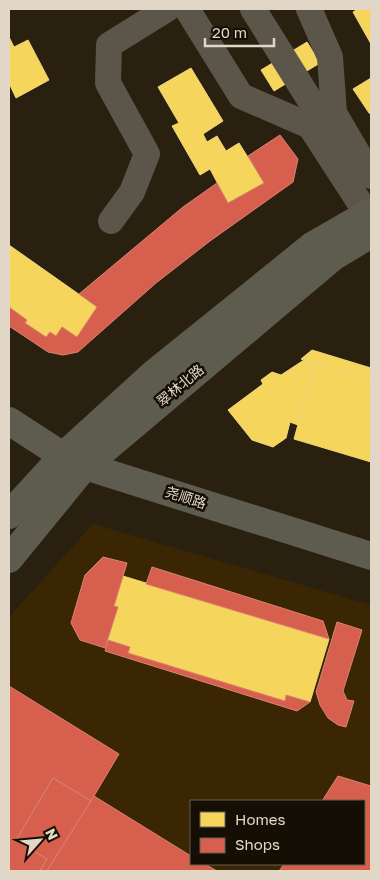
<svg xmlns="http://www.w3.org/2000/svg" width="380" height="880" font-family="'Golos Text','Noto Sans SC',sans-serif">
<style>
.built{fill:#3a2603;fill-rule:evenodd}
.homes{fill:#f6d55c;stroke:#f0d67c}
.shops{fill:#d6604d;stroke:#da8472}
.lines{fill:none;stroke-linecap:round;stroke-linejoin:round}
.street{stroke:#5c554a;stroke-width:26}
.secondary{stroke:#5e5b4f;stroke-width:28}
.labels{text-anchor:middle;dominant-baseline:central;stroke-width:5;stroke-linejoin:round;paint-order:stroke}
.street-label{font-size:14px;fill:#e2d7c7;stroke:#150e04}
</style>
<rect width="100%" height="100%" fill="#2a2010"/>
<path class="built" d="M93,524L371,605V871H9V617ZM191,801H364V864H191Z"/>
<g class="homes">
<polygon points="358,9 371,9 371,44 353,12"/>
<polygon points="9,37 14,47 28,40 49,80 16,98 9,83"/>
<polygon points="307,42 320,63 274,91 261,70"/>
<polygon points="191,68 223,121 203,134 207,142 217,136 226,151 239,143 264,183 228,203 210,169 200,175 172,126 179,123 158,87"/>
<polygon points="371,78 371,114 369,113 353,89"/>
<polygon points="9,245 97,307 77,337 62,327 56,336 50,332 46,337 25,323 27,320 9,307"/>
<polygon points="312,350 371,368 371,381 301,359"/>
<polygon points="304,360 315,363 298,425 290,422 286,438 273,447 252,440 228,410 263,384 261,380 272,372 281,375"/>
<polygon points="315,363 371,381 371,462 294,439"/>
<polygon points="123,576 329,639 310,702 286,695 285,701 128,653 130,647 108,640 118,607 114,606"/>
</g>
<g class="shops">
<polygon points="280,135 298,159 293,182 210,241 156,283 78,352 63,355 48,352 9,326 9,307 27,320 25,323 46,337 50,332 56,336 62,327 77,337 97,307 79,294 183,207 217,183 228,203 264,183 248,156"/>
<polygon points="103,557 127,563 114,606 118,607 105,648 80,640 71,623 85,575"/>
<polygon points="152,567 323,621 329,639 146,584"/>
<polygon points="337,622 362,630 343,691 347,700 354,701 346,727 338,725 328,718 320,705 316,692"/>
<polygon points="108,640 130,647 128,653 285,701 286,695 310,702 297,711 105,651"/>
<polygon points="9,686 119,754 91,801 53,778 16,840 47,859 40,871 9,871"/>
<polygon points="338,776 371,786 371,871 279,871 284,864 364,864 364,801 322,801"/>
<polygon points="53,778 91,801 47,871 40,871 47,859 16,840"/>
<polygon points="94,796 191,856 191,864 205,864 217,871 47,871"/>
</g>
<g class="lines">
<g class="street">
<polyline points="187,9 241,96 310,126 367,214"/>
<polyline points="253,9 333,137"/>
<polyline points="309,9 330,57 334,113 371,176"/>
<polyline points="111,221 132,192 147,154 108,83 109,45 167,9"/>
</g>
<g class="secondary">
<polyline points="9,421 63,456 85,466 371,556"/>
<polyline points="9,515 63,456 152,375 312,246 371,212"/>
<polyline points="9,559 85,466 333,257 371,234"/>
</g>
</g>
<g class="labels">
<g class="street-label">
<text transform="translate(180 385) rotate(-40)">翠林北路</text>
<text transform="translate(186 497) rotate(18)">尧顺路</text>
</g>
</g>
<rect width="380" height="880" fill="none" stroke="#e2d7c7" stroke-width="20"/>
<rect x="190" y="800" width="175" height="65" fill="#150e04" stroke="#675e52"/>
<rect x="200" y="812" width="25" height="15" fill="#f6d55c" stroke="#675e52"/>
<text x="235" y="825" font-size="15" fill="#e2d7c7">Homes</text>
<rect x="200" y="838" width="25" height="15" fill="#d6604d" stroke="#675e52"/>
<text x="235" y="850" font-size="15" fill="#e2d7c7">Shops</text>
<g transform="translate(40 840) rotate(63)" stroke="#150e04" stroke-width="4" paint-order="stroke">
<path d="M0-4L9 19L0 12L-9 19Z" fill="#e2d7c7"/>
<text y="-8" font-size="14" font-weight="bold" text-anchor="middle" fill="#e2d7c7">N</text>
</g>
<path d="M205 38v8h69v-8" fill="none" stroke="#e2d7c7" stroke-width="2.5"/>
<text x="212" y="38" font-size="15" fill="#e2d7c7" stroke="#150e04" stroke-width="4" paint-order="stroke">20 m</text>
</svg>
